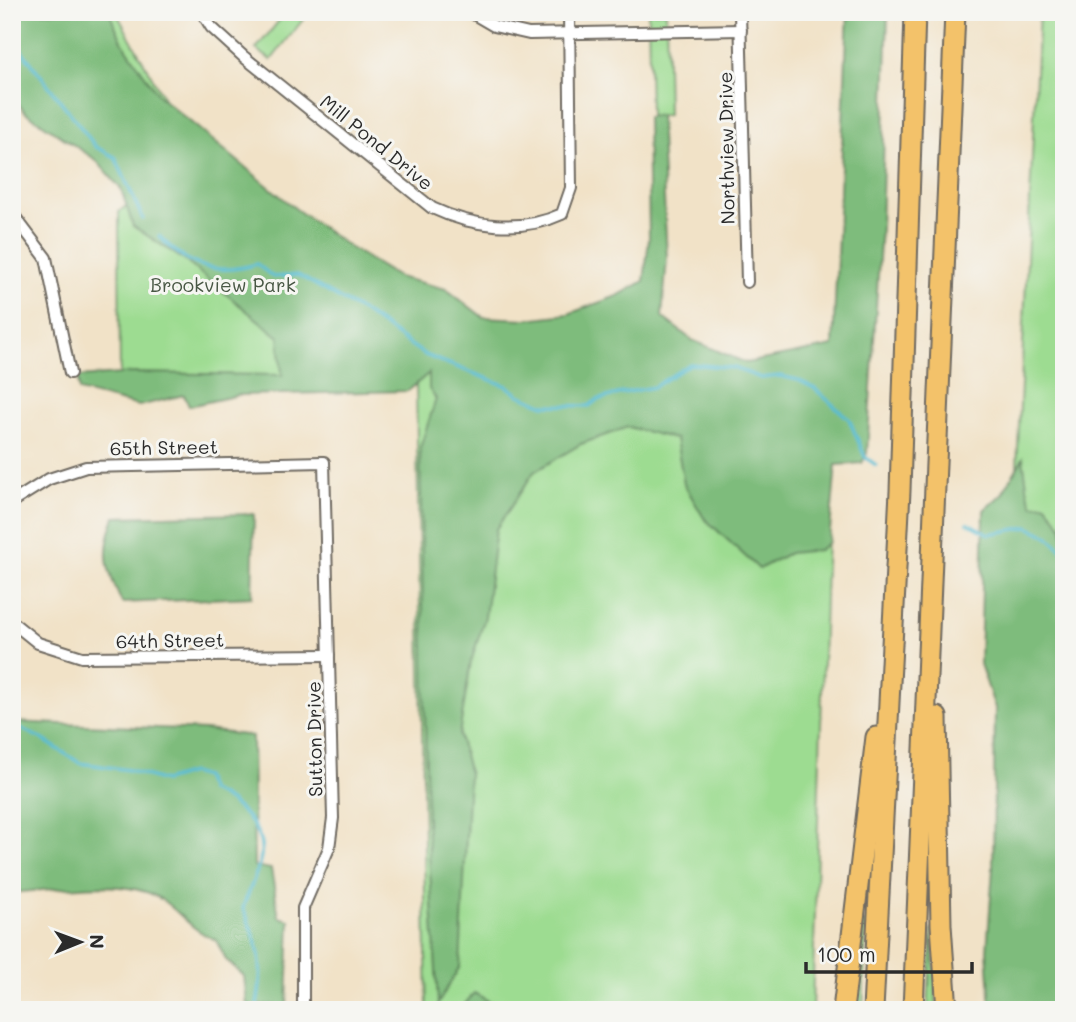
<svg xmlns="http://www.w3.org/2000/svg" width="1076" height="1022" font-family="Mali,sans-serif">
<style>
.green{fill:#9ddc91;stroke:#64845e;stroke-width:2}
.forest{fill:#7ebc7b;stroke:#547453;stroke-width:2}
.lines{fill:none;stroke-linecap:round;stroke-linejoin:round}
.stream{stroke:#51b9cf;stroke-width:3.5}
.street-casing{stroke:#706b62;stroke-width:14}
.highway-casing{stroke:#706b62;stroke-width:23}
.street{stroke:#fff;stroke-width:10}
.highway{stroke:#f3c26a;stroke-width:19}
.labels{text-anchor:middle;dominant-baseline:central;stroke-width:6;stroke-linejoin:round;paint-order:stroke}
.street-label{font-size:19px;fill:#2b2b2b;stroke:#f6f6f2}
.park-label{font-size:19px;fill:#485744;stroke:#f6f6f2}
</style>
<rect width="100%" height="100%" fill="#f6f6f2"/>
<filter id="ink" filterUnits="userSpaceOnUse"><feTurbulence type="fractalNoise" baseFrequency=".0143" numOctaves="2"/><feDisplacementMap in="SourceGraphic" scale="14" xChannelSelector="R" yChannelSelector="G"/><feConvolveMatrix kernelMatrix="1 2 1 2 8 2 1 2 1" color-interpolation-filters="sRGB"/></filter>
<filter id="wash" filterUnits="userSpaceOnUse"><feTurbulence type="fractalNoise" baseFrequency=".00686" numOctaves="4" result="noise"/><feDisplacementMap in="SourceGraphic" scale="28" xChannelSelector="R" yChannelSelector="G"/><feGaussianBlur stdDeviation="1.57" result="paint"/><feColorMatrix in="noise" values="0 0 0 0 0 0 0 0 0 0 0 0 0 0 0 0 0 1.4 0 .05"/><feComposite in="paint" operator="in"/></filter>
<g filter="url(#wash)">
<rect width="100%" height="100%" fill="#f1e2c7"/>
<g class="green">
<polygon points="13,12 116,12 168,106 201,137 434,320 661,379 832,376 812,1010 427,1010 416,384 120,388 119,212 134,199"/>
<polygon points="286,12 309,12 271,60 256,49"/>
<polygon points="648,12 666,12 668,115 650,116"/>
<polygon points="1039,12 1064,12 1064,1010 1005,1010 1007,675"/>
<polygon points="862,922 866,922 863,1010 852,1010"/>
<polygon points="932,929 937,1010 928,1010"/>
</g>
<g class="forest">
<polygon points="12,12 109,12 122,41 159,96 296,209 349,247 398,277 446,289 483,317 526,319 568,314 617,296 644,281 649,239 647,117 660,115 667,259 662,317 692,340 746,363 833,346 848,12 888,12 881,227 867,453 862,463 836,465 829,542 819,550 789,553 759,569 704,518 684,484 676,439 628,427 581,444 534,472 496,529 485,617 471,662 459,735 469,774 460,966 438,1004 427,821 420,448 436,399 429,389 429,373 408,391 239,395 189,406 184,395 139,406 79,391 78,377 134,373 282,375 279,337 184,260 133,226 121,189 96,160 25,112 12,97"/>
<polygon points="1023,458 1028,493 1033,505 1046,504 1063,528 1064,538 1064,1010 991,1010 987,951 993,868 995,708 980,664 984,510 1002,494"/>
<path d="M254,514L252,597L122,603C106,569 101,553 115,517Z"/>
<path d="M12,722L206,730L252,736L254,866L271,869L279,917L290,920L287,1005H247L244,976L226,960L216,940C191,931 180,911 159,898C126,877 50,890 12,893Z"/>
<polygon points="474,993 505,1010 460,1010"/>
</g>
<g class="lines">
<g class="stream">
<polyline points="12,38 96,147 115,157 143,219"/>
<path d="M159,236C189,268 216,276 257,264L273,277L298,275L365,313L425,355L507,386L519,395L544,405L589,406L597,400L618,394L654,387L690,364L734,368L761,378L780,376L798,380L814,388L849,419L865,457L876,465"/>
<polyline points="968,523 989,534 1028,527 1048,536 1062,550"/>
<path d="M12,724L42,739L80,763L129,770L164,781L191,773L204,777L210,791C234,800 265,827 261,856C258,873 248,892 243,908C259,946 265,964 257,1004"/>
</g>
</g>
</g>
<g filter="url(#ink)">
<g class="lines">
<g class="street-casing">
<g id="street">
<path d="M202,12L211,27L244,57L432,208C472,227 521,233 562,214L571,188L569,12"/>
<polyline points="470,12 494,26 529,34 741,30"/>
<polyline points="740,12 747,282"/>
<polyline points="12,213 46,258 70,373"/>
<polyline points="12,502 49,479 86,467 324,462 333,818 329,848 303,908 303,1010"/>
<polyline points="12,622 38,643 82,657 329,655"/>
</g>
</g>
<g class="highway-casing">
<g id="highway">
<polyline points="937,717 941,925 947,1010"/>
<polyline points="843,1010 876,737"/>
<polyline points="873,1010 900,491 915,12"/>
<polyline points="913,1010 955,12"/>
</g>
</g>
<use href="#street" class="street"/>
<use href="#highway" class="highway"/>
</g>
</g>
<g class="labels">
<g class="street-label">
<text transform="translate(377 142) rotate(39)">Mill Pond Drive</text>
<text transform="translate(726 148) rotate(-91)">Northview Drive</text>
<text transform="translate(164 447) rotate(-1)">65th Street</text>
<text transform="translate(170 640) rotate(-1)">64th Street</text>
<text transform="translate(314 739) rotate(-91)">Sutton Drive</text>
</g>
<g class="park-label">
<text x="223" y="284">Brookview Park</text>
</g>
</g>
<rect width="1076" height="1022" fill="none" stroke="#f6f6f2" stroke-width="42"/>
<g transform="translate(80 942) rotate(89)" stroke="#f6f6f2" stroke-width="5" paint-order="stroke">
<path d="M0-5L12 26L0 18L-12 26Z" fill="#2b2b2b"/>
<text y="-10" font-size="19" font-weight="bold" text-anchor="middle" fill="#2b2b2b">N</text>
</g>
<path d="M806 962v10h166v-10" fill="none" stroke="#2b2b2b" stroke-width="3.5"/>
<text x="817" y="962" font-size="21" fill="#2b2b2b" stroke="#f6f6f2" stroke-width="5" paint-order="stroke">100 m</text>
</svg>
